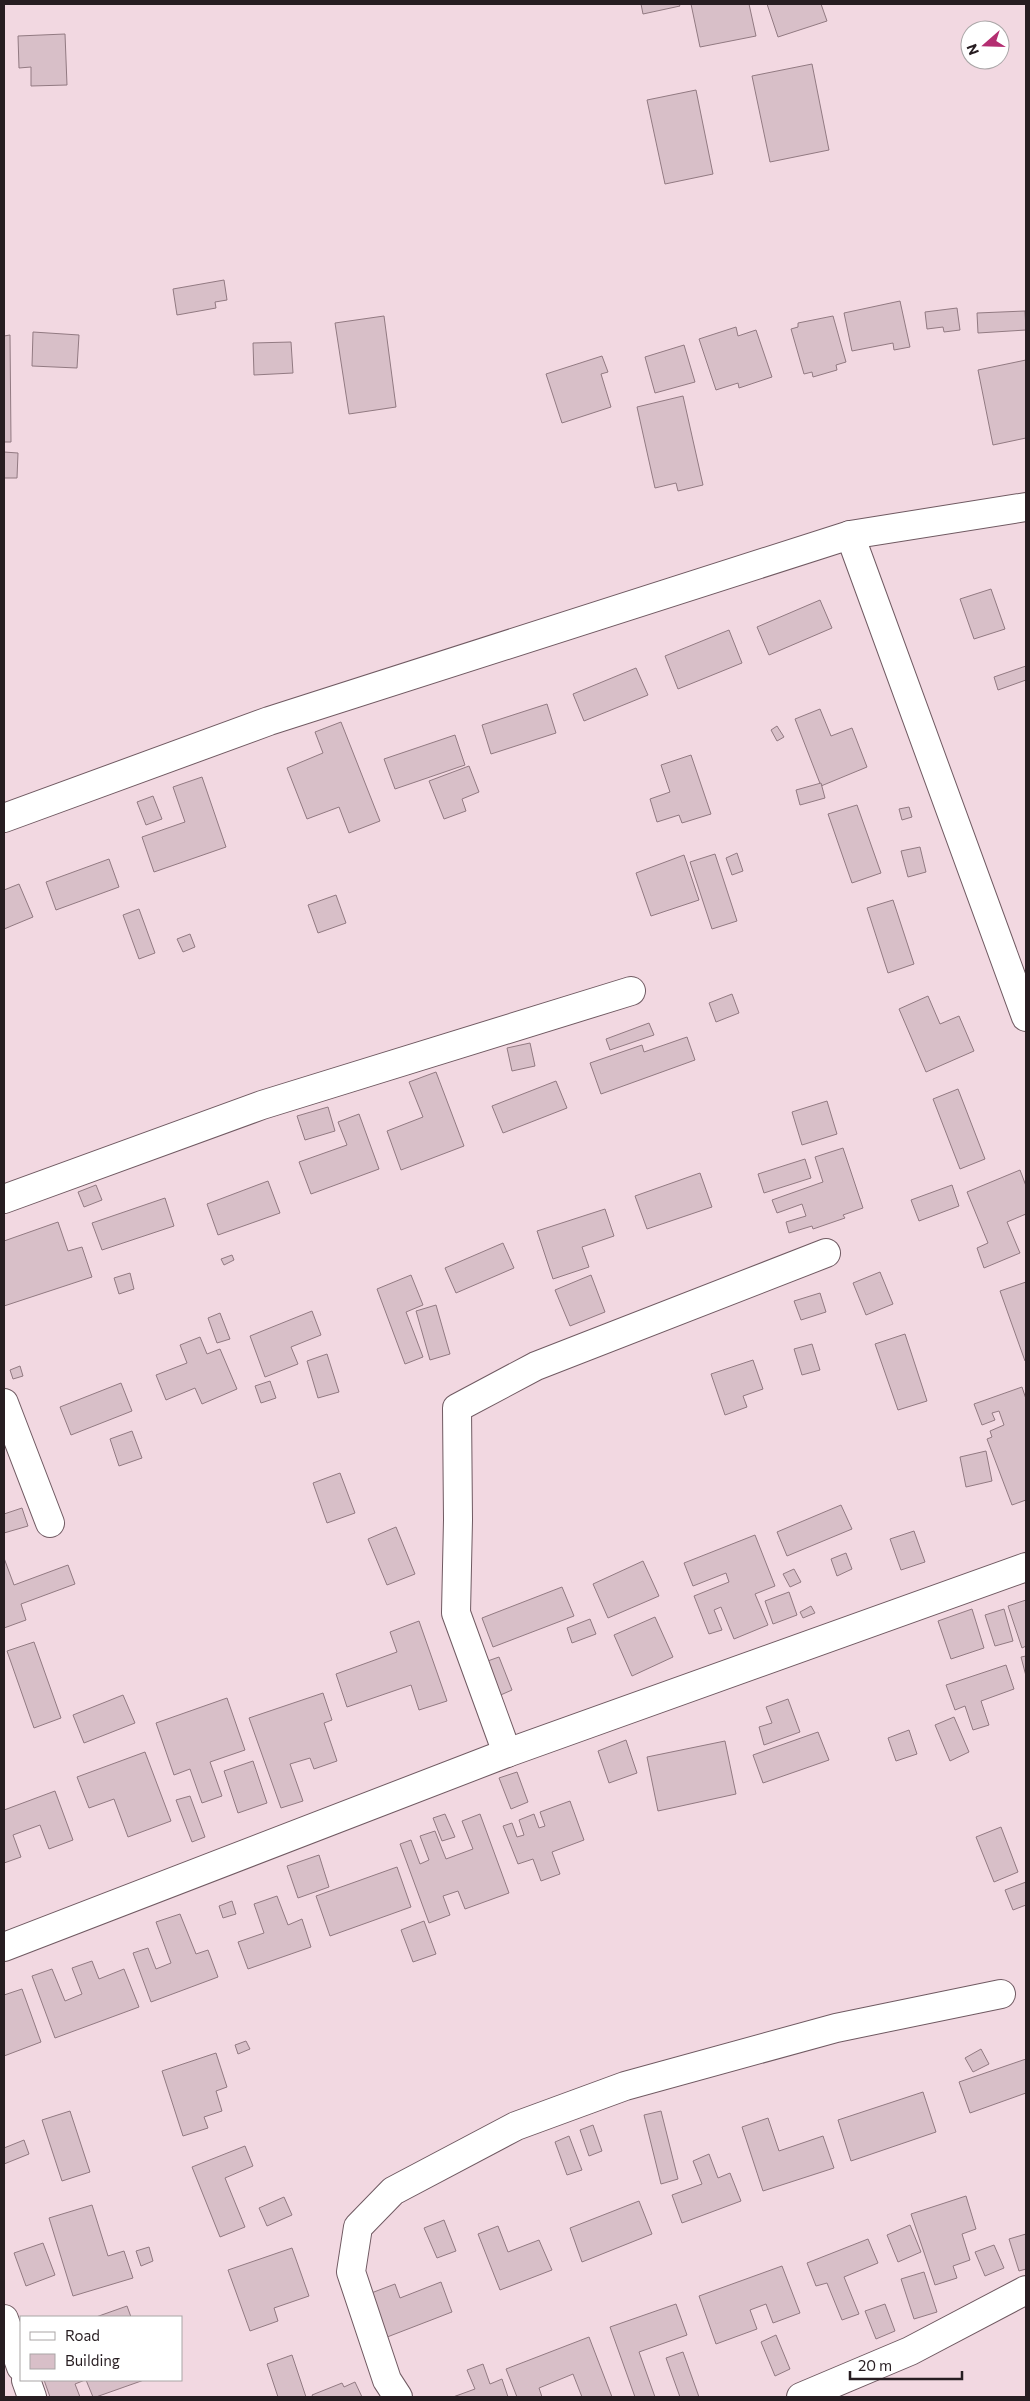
<svg xmlns="http://www.w3.org/2000/svg" width="1030" height="2401" font-family="Commissioner,sans-serif">
<style>
.building{fill:#d8bfc8;stroke:#927a82}
.lines{fill:none;stroke-linecap:round;stroke-linejoin:round}
.minor-casing{stroke:#705a62;stroke-width:30}
.minor{stroke:#fff;stroke-width:28}
</style>
<rect width="100%" height="100%" fill="#f2d8e1"/>
<g class="building">
<polygon points="641,4 679,4 680,6 643,14"/>
<polygon points="691,4 749,4 756,36 700,47"/>
<polygon points="767,4 821,4 827,21 778,37"/>
<polygon points="65,34 67,85 31,86 31,67 19,68 18,36"/>
<polygon points="812,64 829,150 770,162 752,76"/>
<polygon points="696,90 713,174 665,184 647,100"/>
<polygon points="224,280 227,300 215,302 216,308 177,315 173,289"/>
<polygon points="900,301 910,347 894,350 893,343 852,351 844,313"/>
<polygon points="957,308 960,330 944,332 943,327 927,329 925,312"/>
<polygon points="1025,311 1026,330 978,333 977,313"/>
<polygon points="384,316 396,407 349,414 335,323"/>
<polygon points="833,316 846,362 836,365 837,370 813,377 812,372 804,374 791,329 798,327 798,323"/>
<polygon points="736,327 738,336 756,330 772,377 739,388 738,383 716,390 699,339"/>
<polygon points="33,332 79,335 77,368 32,366"/>
<polygon points="10,335 11,442 4,442 4,336"/>
<polygon points="291,342 293,373 254,375 253,343"/>
<polygon points="684,345 695,382 655,393 645,357"/>
<polygon points="602,356 608,372 601,374 611,407 562,423 546,374"/>
<polygon points="1026,360 1026,438 993,445 978,370"/>
<polygon points="683,396 703,485 678,491 676,483 655,488 637,407"/>
<polygon points="4,452 18,453 17,478 4,478"/>
<polygon points="991,589 1005,629 974,639 960,599"/>
<polygon points="820,600 832,628 769,655 757,627"/>
<polygon points="729,630 742,663 678,689 665,656"/>
<polygon points="1026,666 1026,680 998,690 994,677"/>
<polygon points="636,668 648,695 584,721 573,694"/>
<polygon points="547,704 556,733 491,754 482,725"/>
<polygon points="820,709 831,736 852,728 867,767 821,786 795,719"/>
<polygon points="341,722 380,821 349,833 339,807 307,819 287,768 323,753 315,732"/>
<polygon points="777,726 784,737 777,741 771,730"/>
<polygon points="455,735 465,765 395,789 384,759"/>
<polygon points="691,755 711,814 682,823 679,815 657,822 650,799 670,792 661,765"/>
<polygon points="469,766 479,792 462,799 466,811 444,819 429,781"/>
<polygon points="202,777 226,847 154,872 142,837 185,822 173,787"/>
<polygon points="821,783 825,798 800,805 796,790"/>
<polygon points="153,796 162,819 146,825 137,802"/>
<polygon points="857,805 881,873 852,883 828,814"/>
<polygon points="909,807 912,817 902,820 899,809"/>
<polygon points="920,847 926,872 908,877 901,851"/>
<polygon points="737,853 743,871 732,875 726,858"/>
<polygon points="715,854 737,921 712,929 690,862"/>
<polygon points="684,855 699,900 651,916 636,873"/>
<polygon points="109,859 119,887 56,910 46,882"/>
<polygon points="19,884 33,917 4,929 4,890"/>
<polygon points="336,895 346,923 318,933 308,905"/>
<polygon points="893,900 914,964 888,973 867,908"/>
<polygon points="139,909 155,953 139,959 123,915"/>
<polygon points="190,934 195,947 183,952 177,939"/>
<polygon points="732,994 739,1013 716,1022 709,1003"/>
<polygon points="928,996 940,1024 959,1016 974,1051 926,1072 899,1009"/>
<polygon points="649,1023 654,1035 610,1050 606,1039"/>
<polygon points="687,1037 695,1060 601,1094 590,1063 642,1045 644,1052"/>
<polygon points="530,1043 535,1066 512,1071 507,1048"/>
<polygon points="436,1072 464,1146 401,1170 387,1131 423,1117 409,1082"/>
<polygon points="556,1081 567,1108 503,1133 492,1106"/>
<polygon points="958,1089 985,1159 960,1169 933,1099"/>
<polygon points="827,1101 837,1134 802,1145 792,1112"/>
<polygon points="328,1107 335,1131 305,1140 297,1116"/>
<polygon points="359,1114 379,1169 311,1194 299,1162 347,1145 338,1122"/>
<polygon points="843,1148 863,1208 843,1215 845,1218 813,1229 812,1226 789,1233 786,1222 806,1216 802,1204 777,1213 772,1200 823,1182 815,1157"/>
<polygon points="805,1159 811,1178 764,1193 758,1174"/>
<polygon points="1020,1170 1026,1186 1026,1214 1007,1222 1020,1253 984,1268 977,1248 988,1243 967,1192"/>
<polygon points="700,1173 712,1207 647,1229 635,1196"/>
<polygon points="268,1181 280,1213 218,1235 207,1204"/>
<polygon points="96,1185 102,1200 84,1207 78,1192"/>
<polygon points="952,1185 959,1206 919,1221 911,1200"/>
<polygon points="165,1198 174,1226 102,1250 92,1223"/>
<polygon points="605,1209 614,1236 582,1247 589,1267 553,1279 537,1231"/>
<polygon points="58,1222 68,1251 82,1247 92,1277 4,1306 4,1241"/>
<polygon points="503,1243 514,1268 456,1293 445,1268"/>
<polygon points="232,1255 234,1260 224,1265 221,1259"/>
<polygon points="880,1272 893,1304 866,1315 853,1283"/>
<polygon points="130,1273 134,1289 119,1294 114,1278"/>
<polygon points="411,1275 423,1305 406,1312 423,1357 405,1364 377,1289"/>
<polygon points="591,1275 605,1312 570,1326 555,1290"/>
<polygon points="1026,1282 1026,1361 1025,1361 1000,1291"/>
<polygon points="820,1293 826,1312 801,1320 794,1301"/>
<polygon points="436,1305 450,1354 430,1360 416,1311"/>
<polygon points="312,1311 321,1335 291,1347 298,1364 265,1377 250,1336"/>
<polygon points="220,1313 230,1339 217,1343 208,1318"/>
<polygon points="905,1334 927,1401 898,1410 875,1344"/>
<polygon points="200,1337 207,1354 220,1349 237,1389 202,1404 195,1388 166,1400 156,1375 187,1363 180,1345"/>
<polygon points="812,1344 820,1370 802,1375 794,1349"/>
<polygon points="327,1354 339,1392 318,1398 307,1361"/>
<polygon points="753,1360 763,1389 743,1396 747,1407 725,1415 711,1374"/>
<polygon points="20,1366 23,1376 13,1379 10,1370"/>
<polygon points="270,1381 276,1398 261,1403 255,1386"/>
<polygon points="121,1383 132,1411 71,1435 60,1407"/>
<polygon points="1022,1387 1026,1399 1026,1500 1012,1505 987,1439 992,1437 990,1431 1004,1425 999,1411 992,1413 995,1420 982,1425 974,1404"/>
<polygon points="132,1431 142,1458 119,1466 110,1439"/>
<polygon points="986,1451 992,1481 966,1487 960,1457"/>
<polygon points="340,1473 355,1513 327,1523 313,1483"/>
<polygon points="841,1505 852,1529 787,1556 777,1532"/>
<polygon points="22,1508 28,1526 4,1533 4,1514"/>
<polygon points="396,1527 415,1574 387,1585 368,1539"/>
<polygon points="914,1531 925,1562 901,1570 890,1539"/>
<polygon points="755,1535 775,1586 755,1594 768,1625 734,1639 721,1607 714,1610 722,1630 709,1634 694,1596 729,1582 726,1573 693,1586 684,1563"/>
<polygon points="846,1553 852,1569 837,1576 831,1559"/>
<polygon points="4,1558 14,1585 68,1565 75,1584 21,1604 26,1620 4,1628"/>
<polygon points="643,1561 659,1596 608,1618 593,1584"/>
<polygon points="794,1569 801,1582 790,1587 783,1574"/>
<polygon points="562,1587 574,1616 493,1647 482,1618"/>
<polygon points="789,1592 797,1615 773,1624 765,1601"/>
<polygon points="1026,1600 1026,1646 1022,1648 1008,1606"/>
<polygon points="811,1606 815,1613 803,1618 800,1612"/>
<polygon points="972,1609 984,1648 951,1659 938,1621"/>
<polygon points="1004,1609 1013,1641 995,1646 985,1615"/>
<polygon points="655,1617 673,1657 632,1676 614,1635"/>
<polygon points="590,1619 596,1634 572,1643 567,1628"/>
<polygon points="419,1621 447,1701 419,1710 411,1685 347,1707 336,1674 397,1652 390,1632"/>
<polygon points="34,1642 61,1718 34,1728 7,1651"/>
<polygon points="1026,1656 1026,1676 1021,1657"/>
<polygon points="499,1657 512,1690 496,1697 482,1663"/>
<polygon points="1006,1665 1014,1689 981,1701 989,1725 973,1730 965,1706 955,1710 946,1685"/>
<polygon points="323,1693 332,1720 324,1723 337,1761 314,1769 310,1758 290,1764 303,1801 281,1808 249,1718"/>
<polygon points="123,1695 135,1723 84,1743 73,1715"/>
<polygon points="227,1698 245,1750 210,1762 222,1796 202,1803 190,1769 174,1775 156,1723"/>
<polygon points="788,1699 800,1732 764,1745 759,1727 772,1723 766,1707"/>
<polygon points="954,1717 969,1752 950,1761 935,1725"/>
<polygon points="909,1730 917,1754 896,1761 888,1738"/>
<polygon points="818,1732 829,1760 763,1783 753,1755"/>
<polygon points="626,1740 637,1773 609,1783 598,1751"/>
<polygon points="725,1741 736,1794 658,1811 647,1757"/>
<polygon points="145,1752 171,1821 128,1837 114,1799 89,1808 77,1777"/>
<polygon points="253,1761 267,1803 238,1813 224,1771"/>
<polygon points="517,1772 528,1802 511,1809 499,1778"/>
<polygon points="55,1791 73,1840 49,1849 40,1825 13,1835 21,1857 4,1863 4,1810"/>
<polygon points="190,1796 205,1837 192,1842 176,1800"/>
<polygon points="570,1801 584,1840 552,1852 560,1874 541,1881 533,1859 518,1864 503,1826 512,1823 517,1837 524,1835 519,1820 534,1814 539,1828 545,1826 540,1812"/>
<polygon points="445,1814 455,1837 442,1841 433,1818"/>
<polygon points="480,1814 509,1893 465,1909 458,1891 443,1896 450,1915 429,1923 400,1844 411,1840 420,1864 429,1860 420,1836 435,1831 446,1859 473,1849 462,1821"/>
<polygon points="1001,1827 1018,1872 994,1882 976,1837"/>
<polygon points="319,1855 329,1887 298,1898 287,1866"/>
<polygon points="397,1867 411,1907 330,1936 316,1896"/>
<polygon points="1026,1882 1026,1905 1013,1910 1005,1890"/>
<polygon points="277,1896 288,1925 302,1919 311,1947 248,1969 238,1942 264,1933 254,1904"/>
<polygon points="232,1901 236,1914 223,1918 219,1906"/>
<polygon points="180,1914 196,1954 208,1950 218,1977 151,2002 133,1953 148,1948 156,1969 171,1963 156,1922"/>
<polygon points="424,1921 436,1954 413,1962 401,1930"/>
<polygon points="92,1961 99,1979 124,1969 139,2007 55,2038 32,1976 52,1969 65,2001 82,1994 72,1968"/>
<polygon points="22,1989 41,2042 4,2056 4,1995"/>
<polygon points="246,2041 250,2049 238,2054 235,2045"/>
<polygon points="981,2049 989,2064 973,2072 965,2058"/>
<polygon points="216,2053 227,2087 216,2091 222,2111 204,2117 208,2128 183,2136 162,2071"/>
<polygon points="1026,2059 1026,2093 970,2113 959,2082"/>
<polygon points="923,2092 936,2132 851,2161 838,2120"/>
<polygon points="70,2111 90,2172 62,2181 42,2120"/>
<polygon points="661,2111 678,2179 661,2184 644,2115"/>
<polygon points="768,2118 779,2151 823,2136 834,2168 763,2191 742,2127"/>
<polygon points="593,2125 602,2151 589,2156 580,2130"/>
<polygon points="569,2136 582,2170 567,2175 555,2142"/>
<polygon points="24,2140 29,2154 4,2164 4,2148"/>
<polygon points="245,2146 253,2166 225,2178 245,2227 220,2237 192,2167"/>
<polygon points="709,2154 718,2178 730,2173 741,2201 682,2223 672,2195 702,2184 693,2161"/>
<polygon points="966,2196 976,2229 962,2234 970,2260 953,2266 957,2278 935,2285 911,2214"/>
<polygon points="284,2197 292,2215 267,2226 259,2208"/>
<polygon points="639,2201 652,2234 582,2262 570,2228"/>
<polygon points="92,2205 108,2256 124,2251 133,2278 73,2296 49,2218"/>
<polygon points="444,2220 456,2251 437,2258 424,2228"/>
<polygon points="910,2225 921,2252 898,2262 887,2235"/>
<polygon points="498,2226 508,2252 539,2240 552,2270 500,2290 478,2234"/>
<polygon points="1026,2234 1026,2269 1019,2271 1009,2239"/>
<polygon points="868,2239 878,2263 844,2277 859,2314 842,2320 827,2283 816,2286 807,2263"/>
<polygon points="43,2243 55,2275 26,2286 14,2253"/>
<polygon points="994,2245 1004,2268 985,2276 975,2252"/>
<polygon points="149,2247 153,2261 141,2266 136,2251"/>
<polygon points="292,2248 309,2296 274,2308 278,2321 250,2331 228,2270"/>
<polygon points="782,2266 800,2313 773,2323 766,2304 750,2310 757,2329 716,2344 699,2296"/>
<polygon points="924,2272 937,2312 914,2319 901,2279"/>
<polygon points="441,2282 452,2312 382,2339 366,2295 395,2284 400,2298"/>
<polygon points="676,2304 687,2335 639,2352 655,2397 635,2397 610,2327"/>
<polygon points="885,2304 895,2331 876,2339 865,2311"/>
<polygon points="127,2306 131,2317 96,2317"/>
<polygon points="776,2335 790,2369 775,2376 761,2342"/>
<polygon points="589,2337 612,2397 582,2397 573,2374 539,2388 542,2397 517,2397 506,2369"/>
<polygon points="683,2352 699,2397 680,2397 666,2358"/>
<polygon points="292,2355 306,2397 278,2397 267,2364"/>
<polygon points="483,2364 490,2384 502,2379 508,2397 453,2397 475,2389 467,2370"/>
<polygon points="44,2380 85,2380 75,2384 80,2397 50,2397"/>
<polygon points="86,2380 144,2380 96,2397 93,2397"/>
<polygon points="355,2382 362,2397 313,2397 312,2395 342,2383 344,2387"/>
</g>
<g class="lines">
<g class="minor-casing">
<g id="minor">
<polyline points="850,535 1026,1017"/>
<polyline points="4,818 269,721 850,535 1026,507"/>
<polyline points="4,1199 262,1105 631,991"/>
<polyline points="4,1403 50,1523"/>
<polyline points="507,1753 456,1613 458,1520 457,1408 536,1366 826,1253"/>
<polyline points="4,1947 507,1753 1026,1567"/>
<polyline points="4,2319 21,2367"/>
<polyline points="26,2380 32,2397"/>
<polyline points="398,2397 387,2380 351,2272 358,2227 393,2191 516,2126 625,2086 836,2028 1001,1994"/>
<polyline points="801,2397 910,2351 1026,2290"/>
</g>
</g>
<use href="#minor" class="minor"/>
</g>
<rect width="1030" height="2401" fill="none" stroke="#271d21" stroke-width="10"/>
<rect x="20" y="2316" width="162" height="65" fill="#ffffff" stroke="#a9a5a6"/>
<rect x="30" y="2332" width="25" height="8" fill="#ffffff" stroke="#a9a5a6"/>
<text x="65" y="2341" font-size="15" fill="#271d21">Road</text>
<rect x="30" y="2354" width="25" height="15" fill="#d8bfc8" stroke="#a9a5a6"/>
<text x="65" y="2366" font-size="15" fill="#271d21">Building</text>
<g transform="translate(985 45) rotate(250)"><circle r="24" fill="#ffffff" stroke="#a9a5a6"/>
<path d="M0-4L9 19L0 12L-9 19Z" fill="#b42e71"/>
<text y="-8" font-size="14" font-weight="bold" text-anchor="middle" fill="#271d21">N</text>
</g>
<path d="M850 2371v8h112v-8" fill="none" stroke="#271d21" stroke-width="2.5"/>
<text x="858" y="2371" font-size="15" fill="#271d21" stroke="#ffffff" stroke-width="4" paint-order="stroke">20 m</text>
</svg>
